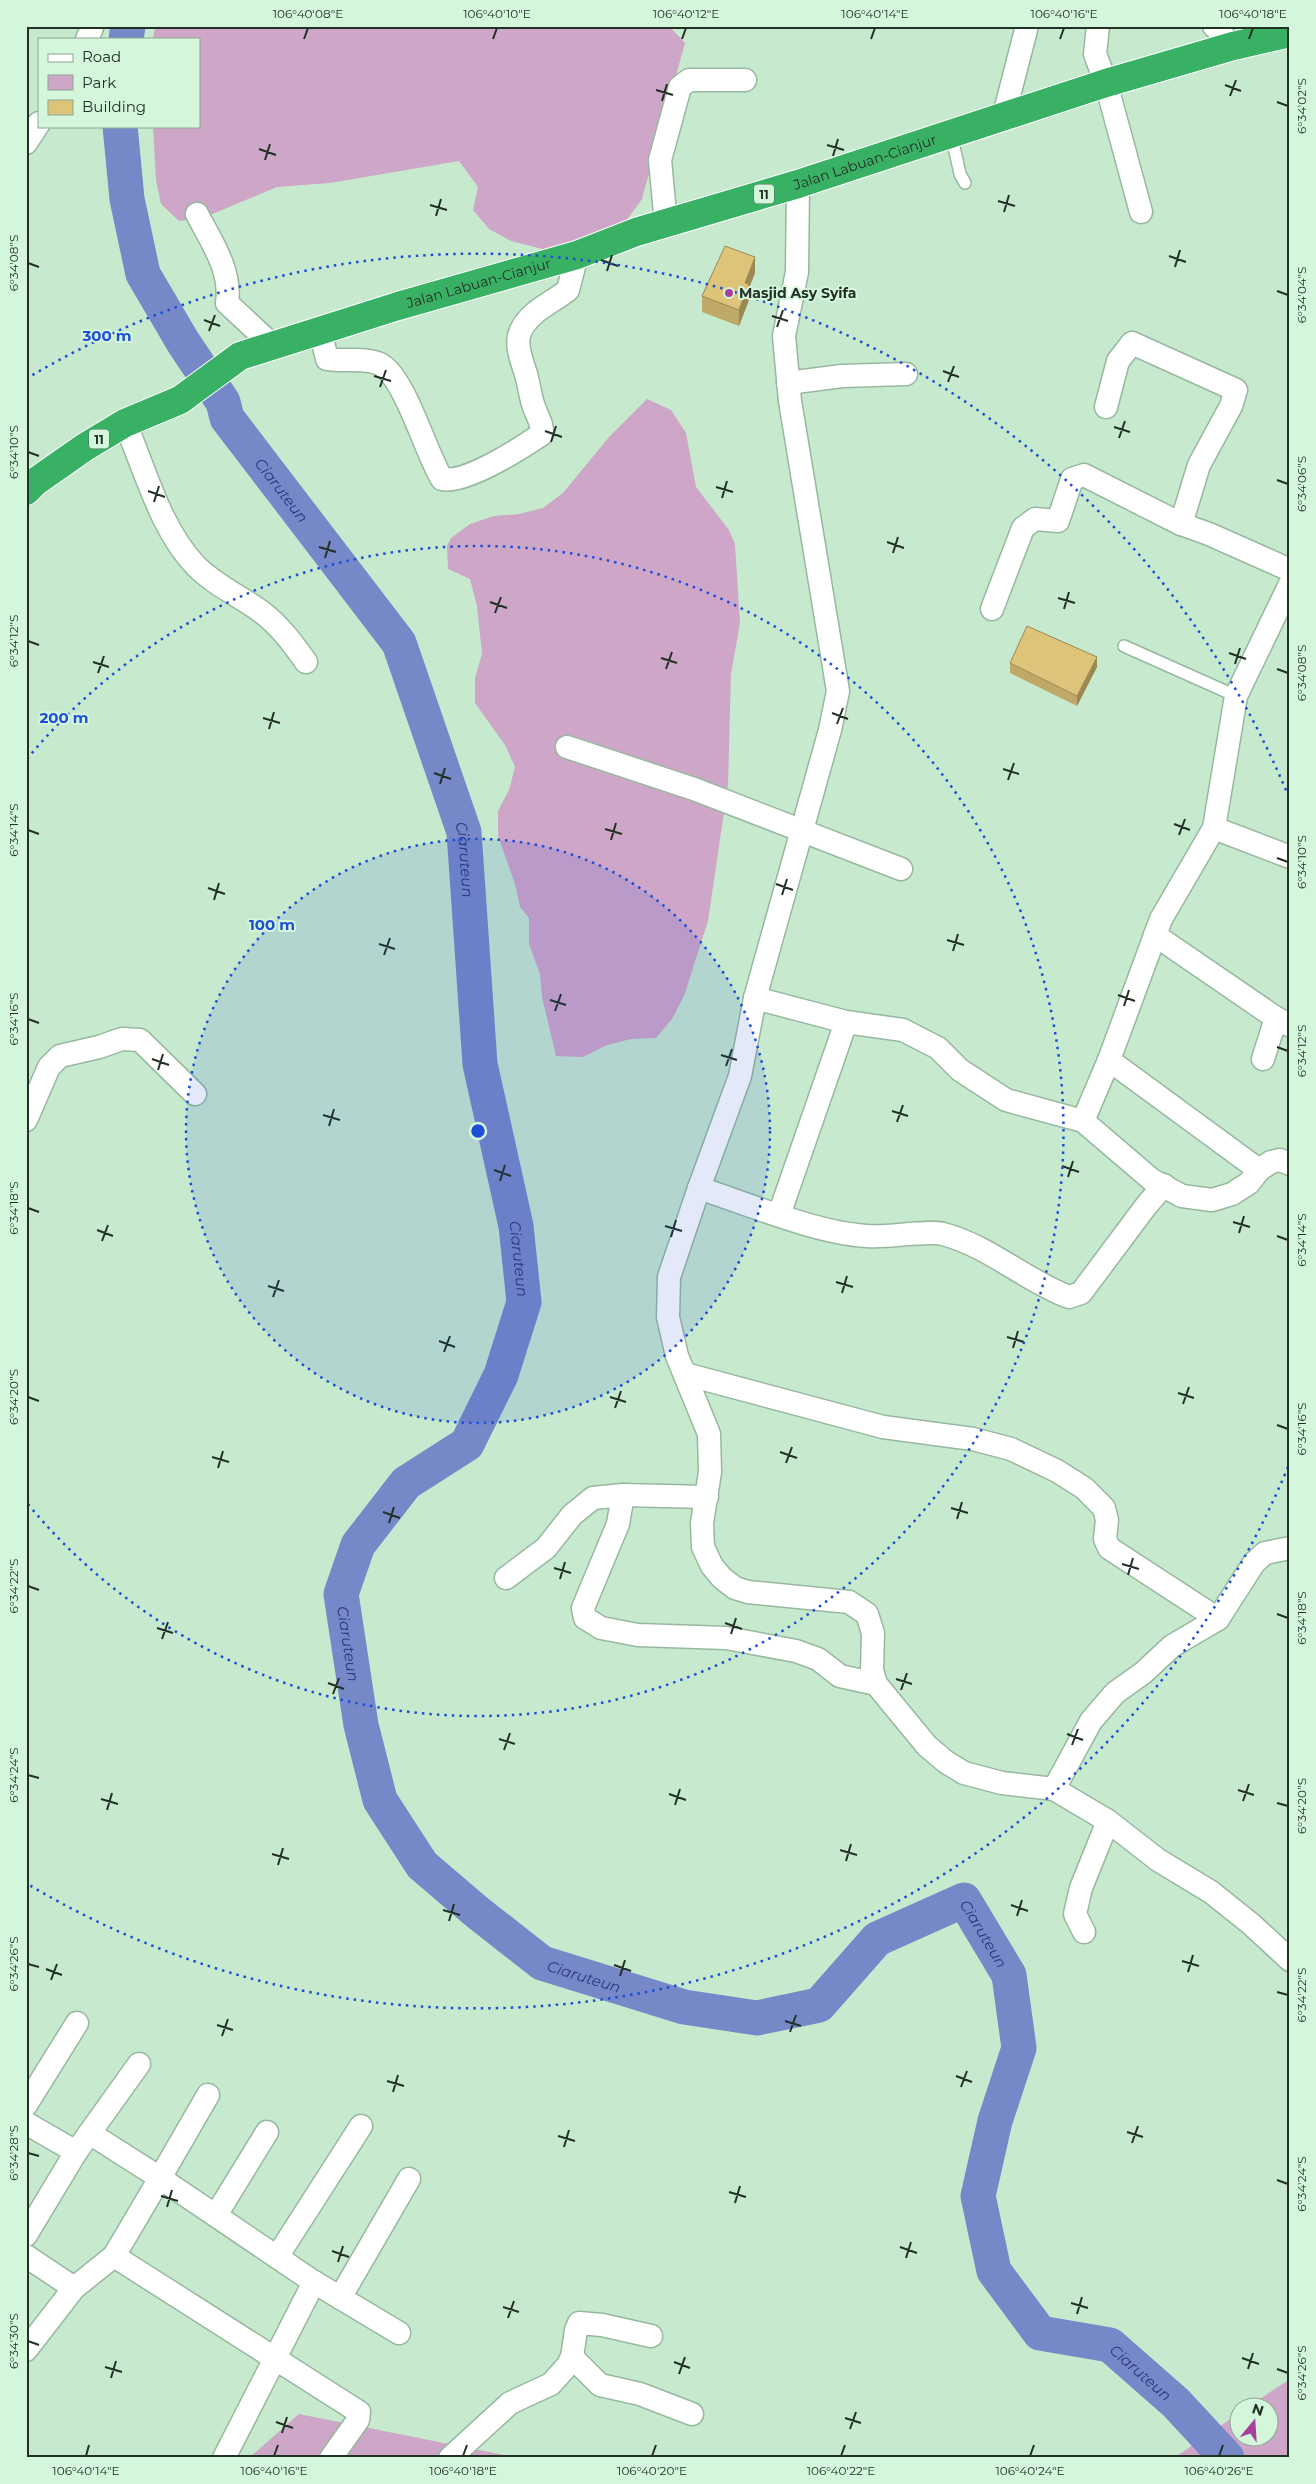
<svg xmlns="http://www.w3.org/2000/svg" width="1316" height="2484" font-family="Montserrat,sans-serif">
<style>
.green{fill:#cea6c7}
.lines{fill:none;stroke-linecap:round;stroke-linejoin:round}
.river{stroke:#7688c8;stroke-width:35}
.lane-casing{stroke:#97b89f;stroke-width:14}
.street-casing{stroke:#97b89f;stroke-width:25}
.highway-casing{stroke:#fff;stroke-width:30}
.lane{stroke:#fff;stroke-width:11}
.street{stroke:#fff;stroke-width:22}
.highway{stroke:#39b165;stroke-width:28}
.wall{fill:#bea968}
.shaded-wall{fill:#9b8955}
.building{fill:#ddc479;stroke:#9b8955}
.ticks{fill:none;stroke:#233026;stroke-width:2}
.ring{fill:none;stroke:#1d4ed8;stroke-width:2.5;stroke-dasharray:2.5 5}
.poi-dot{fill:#aa3fa0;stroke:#d4f7dc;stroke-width:2}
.labels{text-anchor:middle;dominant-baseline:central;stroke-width:4;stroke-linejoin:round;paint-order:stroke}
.shield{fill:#d4f7dc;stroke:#586c5d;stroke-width:1}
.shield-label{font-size:12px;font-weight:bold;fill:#233026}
.street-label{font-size:14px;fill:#233026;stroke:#d4f7dc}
.poi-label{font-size:14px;font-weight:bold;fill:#233026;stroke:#d4f7dc;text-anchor:start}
.water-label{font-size:15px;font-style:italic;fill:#2a3783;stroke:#d4f7dc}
.centre{fill:#1d4ed8;stroke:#d4f7dc;stroke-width:2.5}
.ring-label{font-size:15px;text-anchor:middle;font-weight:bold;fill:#1d4ed8;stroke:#d4f7dc;stroke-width:4;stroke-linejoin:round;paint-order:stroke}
.neatline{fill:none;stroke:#233026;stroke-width:2}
.ticks-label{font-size:12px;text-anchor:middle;fill:#233026}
</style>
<rect width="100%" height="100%" fill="#c7eacf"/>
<g class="green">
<polygon points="155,26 669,26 685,43 642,199 627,220 608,237 558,253 511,241 489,229 473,210 478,187 459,161 330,183 277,187 203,218 179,221 161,204 156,180 153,126 199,126 199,39 153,39"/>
<polygon points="647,399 671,410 686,433 696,487 729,530 735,544 740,623 731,674 728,785 708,921 684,996 672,1019 656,1038 631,1039 607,1045 583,1057 556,1056 542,997 540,974 529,944 529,918 520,907 515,884 498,836 498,811 509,790 515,767 505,745 475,703 475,678 482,654 477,606 470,579 448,569 447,546 451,538 470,524 494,516 519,514 543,508 563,493 609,437"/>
<polygon points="1290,2379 1290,2458 1174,2458 1238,2414 1238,2436 1268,2436 1268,2406 1249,2406"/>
<polygon points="299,2414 519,2458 249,2458"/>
</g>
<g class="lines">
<g class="river">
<polyline points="126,39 128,26"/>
<path id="s1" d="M120,126L127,199L143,274L183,342L223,402L227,418L399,643L464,832L480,1064L516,1226L524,1302L501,1375L467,1444L406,1483L358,1545L341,1594L361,1725L380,1800L422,1865L477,1912L542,1963L684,2007L757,2018L819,2005L877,1939L964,1900L1009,1975L1019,2048L995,2121L978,2196L994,2271L1040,2333L1110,2345L1176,2403L1227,2458"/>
</g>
<g class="lane-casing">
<g id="lane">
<polyline points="951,133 960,174 965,183"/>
<polyline points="1124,646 1236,696"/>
</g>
</g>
<g class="street-casing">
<g id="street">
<polyline points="1098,26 1095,54 1106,83 1141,212"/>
<polyline points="1214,26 1233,46"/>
<polyline points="87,39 92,28"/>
<polyline points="1004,115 1027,26"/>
<polyline points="26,143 39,123"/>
<polyline points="798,184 797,272 784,336 790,401 838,691 830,730 755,998 740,1076 699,1188 669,1277 668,1317 677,1356 709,1434 710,1472 702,1523 703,1547 712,1566 722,1578 735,1588 748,1592 849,1602 867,1614 873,1633 872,1670 876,1684 927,1746 946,1762 964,1773 1002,1783 1054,1789 1108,1821 1158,1860 1211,1892 1251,1924 1290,1960"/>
<path d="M197,214C211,241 232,271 227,303L272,345"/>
<polyline points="666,224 660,160 680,87 689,80 745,80"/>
<path d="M320,330L327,359C344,362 365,357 380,364C405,377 426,454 442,479C466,484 521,448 542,434C543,424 536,414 533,404C530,395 529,384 526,374C517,347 511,333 536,312C546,304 558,298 568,290L577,255"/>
<polyline points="788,383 842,376 906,374"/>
<polyline points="1106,407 1118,361 1132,343 1236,390 1231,406 1199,465 1181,524"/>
<path d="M125,423C145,469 160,528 195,565C214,585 242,597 263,613C281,627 293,644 306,662"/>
<polyline points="992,609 1023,528 1035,519 1058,521 1072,479 1084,475 1181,524 1209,534 1290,570"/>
<polyline points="567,747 694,789 901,869"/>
<polyline points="1214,828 1290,857"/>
<polyline points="1155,935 1276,1018"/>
<polyline points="755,998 846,1022 903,1030 938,1048 960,1070 1006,1100 1083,1121 1152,1180 1182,1196 1212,1200 1232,1194 1249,1183 1259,1170 1271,1162 1280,1160 1290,1164"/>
<polyline points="1263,1059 1276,1018 1289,1025"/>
<polyline points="1109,1060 1259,1170"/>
<polyline points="26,1120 49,1067 60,1056 99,1047 122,1039 140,1040 195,1094"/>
<polyline points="1083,1121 1109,1060 1161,919 1214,828 1236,696 1290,584"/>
<path d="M699,1188C748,1204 816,1233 867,1236C888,1238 926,1230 943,1234C989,1246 1026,1281 1069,1297L1081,1293L1146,1206L1164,1185"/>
<polyline points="779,1215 846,1022"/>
<polyline points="685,1374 883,1427 973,1439 1011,1449 1057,1471 1084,1488 1104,1508 1107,1520 1105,1539 1109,1548 1218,1619"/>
<polyline points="623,1495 618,1524 583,1608 585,1618 601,1628 638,1635 726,1638 796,1651 818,1659 840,1676 876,1684"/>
<polyline points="506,1578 546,1548 572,1515 593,1498 623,1495 707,1497"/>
<polyline points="1054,1789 1091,1721 1115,1693 1143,1673 1172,1646 1218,1619 1254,1563 1265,1553 1290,1548"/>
<polyline points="1084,1932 1075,1914 1081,1888 1108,1821"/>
<polyline points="26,2105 77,2023"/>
<polyline points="26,2123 76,2152"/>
<polyline points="91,2134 160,2178 208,2095"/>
<polyline points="216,2215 267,2132"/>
<polyline points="26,2235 76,2152 139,2064"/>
<polyline points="26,2256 74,2288"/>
<polyline points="114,2256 359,2412 358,2420 331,2458"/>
<polyline points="277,2257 361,2126"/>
<polyline points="340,2298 409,2179"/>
<polyline points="26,2350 74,2288 114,2256 160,2178 314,2282 399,2333"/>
<polyline points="572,2357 600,2385 640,2394 692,2414"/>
<polyline points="224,2458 314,2282"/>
<polyline points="450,2458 510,2403 551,2384 568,2365 572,2357 576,2330 579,2323 602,2325 651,2336"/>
</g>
</g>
<g class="highway-casing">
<g id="highway">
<path id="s2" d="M26,491L35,482L85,447L125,423L180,400L240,356L398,306L577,255L636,232L798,184L1106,83L1233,46L1290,33"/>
</g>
</g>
<use href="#lane" class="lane"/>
<use href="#street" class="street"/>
<use href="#highway" class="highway"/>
</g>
<g class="wall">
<polygon points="755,273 749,288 749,300 739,326 702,312 702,296"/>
<polygon points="1010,663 1097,667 1077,706 1010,673"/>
</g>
<g class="shaded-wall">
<polygon points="755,257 755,273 749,288 749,300 739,326 739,310 745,283"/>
<polygon points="1097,657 1097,667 1077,706 1077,696"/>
</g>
<g class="building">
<polygon points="725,246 755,257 745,283 749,284 739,310 702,296"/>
<polygon points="1027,626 1097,657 1077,696 1010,663"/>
</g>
<path class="ticks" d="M304,39L308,28M493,39L497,28M682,39L686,28M871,39L875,28M1060,39L1064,28M1249,39L1253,28M1225,85L1241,91M656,90L673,95M1230,96L1236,80M662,101L667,84M1277,102L1288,106M827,145L844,150M259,149L276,155M833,156L838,139M265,160L270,144M998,201L1015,206M430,205L447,210M1004,212L1009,195M436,216L441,199M1169,256L1186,262M601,260L618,266M28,263L39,267M1175,267L1180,250M607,271L612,255M1277,291L1288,295M772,316L788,321M204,320L220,326M777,327L783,310M209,331L215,315M943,371L959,377M374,376L391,381M948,382L954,366M380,387L386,370M1114,427L1130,432M545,431L562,437M1119,438L1125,421M551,442L556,426M28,452L39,456M1277,480L1288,484M716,487L733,492M148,491L165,497M722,498L727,481M154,502L159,486M887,542L904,548M319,547L336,552M893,553L898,537M325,558L330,541M1058,598L1075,603M490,602L507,608M1064,609L1069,592M495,613L501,597M28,641L39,645M1229,653L1246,659M661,658L677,663M93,662L109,667M1235,664L1240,648M666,669L672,652M1277,669L1288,673M98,673L104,656M832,713L848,719M263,718L280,723M837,724L843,708M269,729L274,712M1003,769L1019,774M434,773L451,779M1008,780L1014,763M440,784L445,768M1174,824L1190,830M605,829L622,834M28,830L39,834M1179,835L1185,819M611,840L616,823M1277,858L1288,862M776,884L793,890M208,888L225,894M782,895L787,879M214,900L219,883M947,940L964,945M379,944L395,949M953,951L958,934M384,955L390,938M1118,995L1135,1001M550,1000L566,1005M1124,1006L1129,990M555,1011L561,994M28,1019L39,1023M1277,1047L1288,1051M721,1055L737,1060M152,1059L169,1065M726,1066L732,1049M158,1070L163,1054M892,1111L908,1116M323,1115L340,1120M897,1122L903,1105M329,1126L334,1109M1062,1166L1079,1172M494,1170L511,1176M1068,1177L1073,1161M500,1181L505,1165M28,1208L39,1212M1233,1222L1250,1227M665,1226L682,1231M97,1230L113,1236M1239,1233L1244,1216M1277,1236L1288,1240M671,1237L676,1220M102,1241L108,1225M836,1282L853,1287M268,1286L284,1291M842,1293L847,1276M273,1297L279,1280M1007,1337L1024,1342M439,1341L455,1347M1013,1348L1018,1331M444,1352L450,1336M1178,1393L1194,1398M28,1397L39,1401M610,1397L626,1402M1183,1404L1189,1387M615,1408L621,1391M1277,1425L1288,1429M780,1452L797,1458M212,1457L229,1462M786,1463L792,1447M218,1468L223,1451M951,1508L968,1513M383,1512L400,1518M957,1519L962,1502M389,1523L394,1507M1122,1564L1139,1569M554,1568L571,1573M1128,1575L1133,1558M560,1579L565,1562M28,1586L39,1590M1277,1614L1288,1618M725,1623L742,1629M157,1628L173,1633M731,1634L736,1618M162,1639L168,1622M896,1679L912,1684M328,1683L344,1689M901,1690L907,1673M333,1694L339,1678M1067,1734L1083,1740M499,1739L515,1744M1072,1745L1078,1729M504,1750L510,1733M28,1775L39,1778M1238,1790L1254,1795M669,1794L686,1800M101,1799L118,1804M1243,1801L1249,1784M1277,1803L1288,1806M675,1805L680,1789M107,1810L112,1793M840,1850L857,1855M272,1854L289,1859M846,1861L851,1844M278,1865L283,1848M1011,1905L1028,1911M443,1910L460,1915M1017,1916L1022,1900M449,1921L454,1904M1182,1961L1199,1966M28,1964L39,1967M614,1965L631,1971M46,1969L62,1975M1188,1972L1193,1955M620,1976L625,1960M51,1980L57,1964M1277,1992L1288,1995M785,2021L801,2026M217,2025L233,2030M790,2032L796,2015M222,2036L228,2019M956,2076L972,2082M387,2081L404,2086M961,2087L967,2071M393,2092L398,2075M1127,2132L1143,2137M558,2136L575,2141M1132,2143L1138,2126M564,2147L569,2130M28,2153L39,2156M1277,2180L1288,2184M729,2192L746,2197M161,2196L178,2201M735,2203L740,2186M167,2207L172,2190M900,2247L917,2253M332,2251L349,2257M906,2258L911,2242M338,2262L343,2246M1071,2303L1088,2308M503,2307L519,2312M1077,2314L1082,2297M508,2318L514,2301M28,2341L39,2345M1242,2358L1259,2364M674,2362L690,2368M105,2367L122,2372M1248,2369L1253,2353M1277,2369L1288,2373M679,2374L685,2357M111,2378L116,2361M845,2418L861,2423M276,2422L293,2428M850,2429L856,2412M282,2433L287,2417M86,2456L89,2445M274,2456L278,2445M463,2456L467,2445M652,2456L656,2445M841,2456L845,2445M1030,2456L1034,2445M1219,2456L1223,2445"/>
<circle cx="478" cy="1131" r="292" fill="#1d4ed8" fill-opacity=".12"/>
<g class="ring">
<circle cx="478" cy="1131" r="292"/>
<path d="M27 759A585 585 0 1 1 27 1503"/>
<path d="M1288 1467A877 877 0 0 1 26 1883M26 379A877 877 0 0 1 1288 795"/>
</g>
<circle class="poi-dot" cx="729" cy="293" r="5"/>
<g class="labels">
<g class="shield">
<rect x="754" y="184.5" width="20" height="19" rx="4"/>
<rect x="89" y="429.5" width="20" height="19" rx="4"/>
</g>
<g class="shield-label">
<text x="764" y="194">11</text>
<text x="99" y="439">11</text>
</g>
<g class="street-label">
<text stroke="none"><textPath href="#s2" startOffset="909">Jalan Labuan-Cianjur</textPath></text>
<text stroke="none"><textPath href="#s2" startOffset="504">Jalan Labuan-Cianjur</textPath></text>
</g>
<g class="poi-label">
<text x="739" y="293">Masjid Asy Syifa</text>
</g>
<g class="water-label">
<text stroke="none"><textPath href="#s1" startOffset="408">Ciaruteun</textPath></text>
<text stroke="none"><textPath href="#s1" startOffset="828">Ciaruteun</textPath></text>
<text stroke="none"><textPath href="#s1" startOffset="1232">Ciaruteun</textPath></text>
<text stroke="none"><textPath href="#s1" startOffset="1682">Ciaruteun</textPath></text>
<text stroke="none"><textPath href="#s1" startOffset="2582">Ciaruteun</textPath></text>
<text stroke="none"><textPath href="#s1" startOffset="2118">Ciaruteun</textPath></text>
<text stroke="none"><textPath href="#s1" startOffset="3124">Ciaruteun</textPath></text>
</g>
</g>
<circle cx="478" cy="1131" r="8" class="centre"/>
<g class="ring-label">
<text x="107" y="341">300 m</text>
<text x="64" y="723">200 m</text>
<text x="272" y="930">100 m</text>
</g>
<rect width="1316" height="2484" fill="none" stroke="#d4f7dc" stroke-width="55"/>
<rect x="38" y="38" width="162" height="90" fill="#d4f7dc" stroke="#8da793"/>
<rect x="48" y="54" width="25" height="8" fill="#ffffff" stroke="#8da793"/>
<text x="82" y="62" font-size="15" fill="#233026">Road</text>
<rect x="48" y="75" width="25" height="15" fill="#cea6c7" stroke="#8da793"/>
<text x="82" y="88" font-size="15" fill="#233026">Park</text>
<rect x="48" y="100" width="25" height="15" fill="#ddc479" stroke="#8da793"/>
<text x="82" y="112" font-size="15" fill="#233026">Building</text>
<g transform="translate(1254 2422) rotate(18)"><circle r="24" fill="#d4f7dc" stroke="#8da793"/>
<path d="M0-4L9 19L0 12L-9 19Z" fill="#aa3fa0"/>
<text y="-8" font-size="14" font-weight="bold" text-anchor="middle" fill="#233026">N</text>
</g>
<rect x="28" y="28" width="1260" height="2428" class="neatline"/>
<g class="ticks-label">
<text x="308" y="18">106°40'08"E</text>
<text x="497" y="18">106°40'10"E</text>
<text x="686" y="18">106°40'12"E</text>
<text x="875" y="18">106°40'14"E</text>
<text x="1064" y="18">106°40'16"E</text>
<text x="1253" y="18">106°40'18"E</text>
<text transform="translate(1302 106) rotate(-90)" y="4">6°34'02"S</text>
<text transform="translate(14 263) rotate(-90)" y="4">6°34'08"S</text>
<text transform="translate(1302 295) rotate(-90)" y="4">6°34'04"S</text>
<text transform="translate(14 452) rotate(-90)" y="4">6°34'10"S</text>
<text transform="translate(1302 484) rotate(-90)" y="4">6°34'06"S</text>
<text transform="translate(14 641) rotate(-90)" y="4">6°34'12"S</text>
<text transform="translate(1302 673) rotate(-90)" y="4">6°34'08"S</text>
<text transform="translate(14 830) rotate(-90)" y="4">6°34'14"S</text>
<text transform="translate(1302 862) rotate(-90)" y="4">6°34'10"S</text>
<text transform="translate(14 1019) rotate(-90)" y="4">6°34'16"S</text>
<text transform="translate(1302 1051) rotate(-90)" y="4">6°34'12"S</text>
<text transform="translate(14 1208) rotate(-90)" y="4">6°34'18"S</text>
<text transform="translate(1302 1240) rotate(-90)" y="4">6°34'14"S</text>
<text transform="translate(14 1397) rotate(-90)" y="4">6°34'20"S</text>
<text transform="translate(1302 1429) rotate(-90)" y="4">6°34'16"S</text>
<text transform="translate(14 1586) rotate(-90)" y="4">6°34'22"S</text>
<text transform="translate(1302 1618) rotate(-90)" y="4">6°34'18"S</text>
<text transform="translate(14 1775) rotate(-90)" y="4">6°34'24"S</text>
<text transform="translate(1302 1806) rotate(-90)" y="4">6°34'20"S</text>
<text transform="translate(14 1964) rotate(-90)" y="4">6°34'26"S</text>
<text transform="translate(1302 1995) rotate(-90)" y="4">6°34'22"S</text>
<text transform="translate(14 2153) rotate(-90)" y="4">6°34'28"S</text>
<text transform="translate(1302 2184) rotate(-90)" y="4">6°34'24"S</text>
<text transform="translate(14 2341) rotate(-90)" y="4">6°34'30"S</text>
<text transform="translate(1302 2373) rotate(-90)" y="4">6°34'26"S</text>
<text x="86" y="2475">106°40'14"E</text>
<text x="274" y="2475">106°40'16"E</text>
<text x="463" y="2475">106°40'18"E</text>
<text x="652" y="2475">106°40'20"E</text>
<text x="841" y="2475">106°40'22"E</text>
<text x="1030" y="2475">106°40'24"E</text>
<text x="1219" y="2475">106°40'26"E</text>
</g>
</svg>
